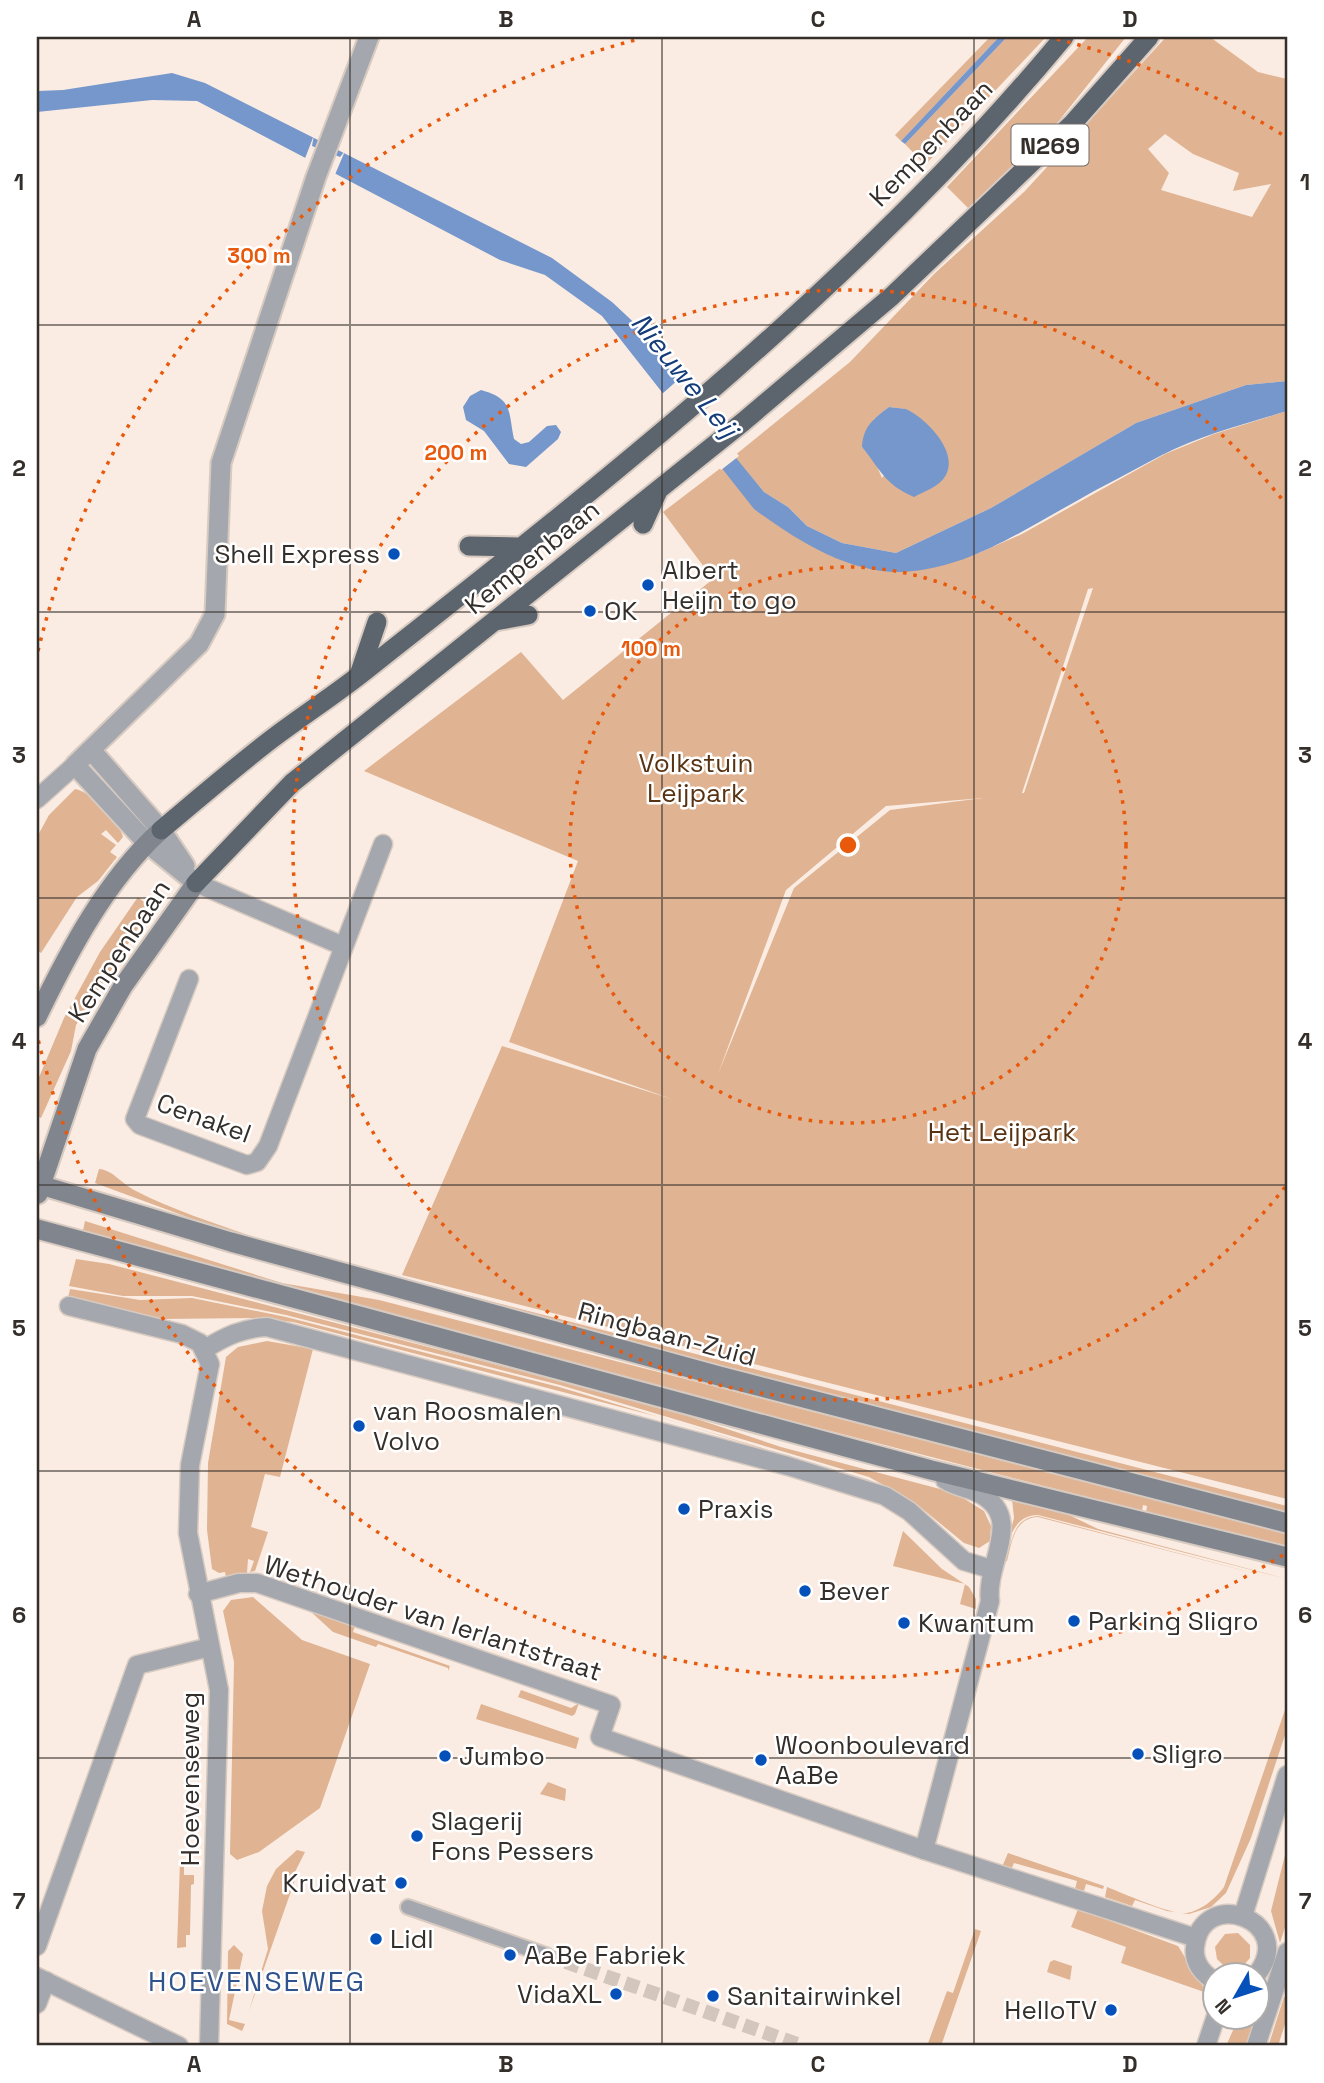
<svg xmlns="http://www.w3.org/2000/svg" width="1324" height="2083" font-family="'Space Grotesk',sans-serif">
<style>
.green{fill:#e0b392;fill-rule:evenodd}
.water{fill:#7697cb}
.pier{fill:#faece2}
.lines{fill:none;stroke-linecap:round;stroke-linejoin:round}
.pedestrian-tunnel{stroke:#d3c6bd;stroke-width:14;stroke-dasharray:14 7;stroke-linecap:butt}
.pedestrian-casing{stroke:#d7cac1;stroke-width:18}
.minor-casing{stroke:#d7cac1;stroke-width:21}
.tertiary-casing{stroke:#d7cac1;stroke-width:23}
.secondary-casing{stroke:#d7cac1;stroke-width:23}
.trunk-casing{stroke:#d7cac1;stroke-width:23}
.pedestrian{stroke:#a4a8ae;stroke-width:14}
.minor{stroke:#a4a8ae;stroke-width:18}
.tertiary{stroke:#a4a8ae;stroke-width:19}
.secondary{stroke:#81868e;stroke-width:19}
.trunk{stroke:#5c646e;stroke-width:19}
.grid{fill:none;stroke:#352f2b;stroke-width:2;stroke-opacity:0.55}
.ring{fill:none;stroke:#e8590c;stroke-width:3.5;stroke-dasharray:3.5 7}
.poi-dot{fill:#0650ba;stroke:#fff;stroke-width:2.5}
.labels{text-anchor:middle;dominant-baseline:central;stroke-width:5;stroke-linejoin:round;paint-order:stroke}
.shield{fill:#fff;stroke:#726d6b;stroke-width:2}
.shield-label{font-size:24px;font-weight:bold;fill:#352f2b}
.street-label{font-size:26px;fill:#352f2b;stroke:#fff}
.poi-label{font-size:26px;fill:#352f2b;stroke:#fff;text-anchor:start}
.park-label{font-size:26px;fill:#583313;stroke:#fff}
.water-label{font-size:28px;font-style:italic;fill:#143b7a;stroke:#fff}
.neighbourhood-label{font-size:28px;letter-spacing:2px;fill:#31538b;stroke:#fff}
.centre{fill:#e8590c;stroke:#fff;stroke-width:3.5}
.ring-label{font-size:21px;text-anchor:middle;font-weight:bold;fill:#e8590c;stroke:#fff;stroke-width:5;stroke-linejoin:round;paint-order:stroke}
.neatline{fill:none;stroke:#352f2b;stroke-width:2.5}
.grid-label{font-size:23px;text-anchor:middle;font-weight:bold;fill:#352f2b}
</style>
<rect width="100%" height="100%" fill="#faece2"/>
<g class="green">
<polygon points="990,37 999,37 901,141 895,135"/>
<polygon points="1007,37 1046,37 925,165 905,144"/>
<polygon points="1088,37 1126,37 1058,122 970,210 947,187"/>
<path d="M1166,37H1210L1258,72L1287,79V381L1246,385L1136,423L991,508L896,553L842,543L807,526L788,507L764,492L734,456L850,362L934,274L1025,191ZM1165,134L1193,154L1239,173L1233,191L1271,184L1252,217L1161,190L1169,173L1148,149ZM889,407L905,409L925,423L882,478L876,464L862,447L874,419Z"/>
<path d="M1287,411V1499L402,1275L502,1046L672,1099L509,1042L578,861L364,771L521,652L563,700L713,579L663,512L722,467L831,556L871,569L902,572L981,552L1022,534L1165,454L1214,434ZM1093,588L1024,793H1022L1088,589ZM983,798L890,810L794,888L718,1074L786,890L886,806Z"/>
<path d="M75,789C92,792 119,821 123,837L118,843L106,830L101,834L116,845L110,852L117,857L98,881L77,897L41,953L37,950V837L49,815Z"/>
<polygon points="138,897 151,908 76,1025 71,1051 41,1118 37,1116 37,1082 64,1018 100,952"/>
<path d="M99,1169C113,1170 123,1185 136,1191C178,1213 234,1229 280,1247L1287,1506V1513L361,1275L244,1238L95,1183Z"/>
<polygon points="85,1221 282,1283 379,1300 1287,1534 1287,1549 1146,1513 1147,1506 1143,1505 1142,1511 188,1266 82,1235"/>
<polygon points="76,1259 109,1264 670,1410 781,1447 955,1493 984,1511 991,1526 990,1541 979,1548 964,1543 914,1502 869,1477 560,1385 286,1315 192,1296 123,1296 69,1286"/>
<polygon points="70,1289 140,1300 192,1298 286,1317 559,1387 869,1480 913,1503 939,1528 876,1487 853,1477 663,1418 293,1322 254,1318 161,1319 68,1298"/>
<polygon points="267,1341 313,1349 280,1477 265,1474 251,1527 268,1532 255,1571 250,1572 254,1561 248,1559 247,1573 226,1577 225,1572 219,1573 212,1569 207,1530 208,1463 226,1357 238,1347"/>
<path d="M1012,1499L1063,1512L1098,1529L1287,1579L1038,1515C1013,1515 1008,1541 1004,1561C1014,1542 1011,1518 1038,1516L1287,1582L1038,1517C1014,1518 1012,1542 1007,1561L1002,1563L1014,1518Z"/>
<polygon points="903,1531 942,1569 969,1587 976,1599 976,1609 960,1604 965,1584 893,1566"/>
<polygon points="253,1597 302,1640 370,1664 320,1808 259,1852 237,1860 230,1854 234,1662 223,1611 231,1600"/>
<polygon points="309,1610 355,1626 353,1632 450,1666 448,1671 448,1668 378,1644 376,1647 333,1632"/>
<polygon points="521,1690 571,1708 579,1703 575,1714 572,1716 518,1697"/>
<polygon points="481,1704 579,1738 576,1749 476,1719"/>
<path d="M1287,1704V1729L1251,1838L1226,1893L1211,1907L1189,1914L1167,1911L1135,1900L1132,1906L1105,1897L1107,1887C1125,1894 1165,1912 1182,1913C1198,1914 1215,1899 1224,1887Z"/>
<polygon points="548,1782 566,1789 565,1801 540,1794"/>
<polygon points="1287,1847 1287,1921 1280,1943 1271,1911"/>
<polygon points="297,1850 305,1852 293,1876 296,1877 249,2011 268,1949 262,1911 267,1886 276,1869"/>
<polygon points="1008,1853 1104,1886 1103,1889 1086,1884 1084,1891 1075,1889 1077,1881 1014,1863 1011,1870 1002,1867"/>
<polygon points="180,1862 184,1862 184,1875 194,1875 194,1884 191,1885 190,1935 186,1935 186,1947 177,1948"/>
<polygon points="1078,1909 1178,1946 1207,1993 1121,1963 1126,1947 1071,1927"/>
<polygon points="975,1929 981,1931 941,2046 927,2046 947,1991 953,1993"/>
<polygon points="1238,1933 1250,1945 1250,1958 1242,1967 1226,1968 1217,1959 1215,1947 1225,1934"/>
<polygon points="234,1945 243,1954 229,2020 245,2024 242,2031 227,2024 228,1951"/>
<polygon points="1054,1960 1072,1966 1070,1980 1047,1972 1050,1962"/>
<polygon points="1284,1997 1287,1998 1287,2018 1278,2046 1269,2044"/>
<polygon points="1234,2017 1256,2017 1246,2046 1226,2046 1238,2019"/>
</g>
<g class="water">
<polygon points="999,37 1007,37 905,144 901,141"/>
<path d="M172,73L205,83L552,258L612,302L643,331L705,420L764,492L788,507L807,526L842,543L896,553L991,508L1136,423L1246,385L1287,381V411C1245,424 1201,435 1162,455C1133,471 1102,486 1073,503C1020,532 966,569 903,572C849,574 796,540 754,509L602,316L545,275L500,260L197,101L152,100L37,112V91L63,90Z"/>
<path d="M481,390C513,399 508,410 514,439L521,444L529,442L547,426L556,425L561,432L558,439L526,467L509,464L484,431L466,420L463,407L470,396Z"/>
<path d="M889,407C894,408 901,408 906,409C926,418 959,452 946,475C939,487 925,491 914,497C884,484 881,470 862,447C863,427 873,419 889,407Z"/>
</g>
<g class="pier">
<polygon points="314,135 312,146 340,157 345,151 334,177 304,161"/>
<polygon points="679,379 739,456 721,470 662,394"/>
</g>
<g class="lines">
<polyline class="pedestrian-tunnel" points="546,1955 803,2046"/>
<g class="pedestrian-casing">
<polyline id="pedestrian" points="408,1907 546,1955"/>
</g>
<g class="minor-casing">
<g id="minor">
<polyline points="37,799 75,765"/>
<polyline points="196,883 343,946"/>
<polyline points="189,979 135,1119 140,1125 247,1165 257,1162 268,1146 383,844"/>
<polyline points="69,1306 182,1334 200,1343 210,1364 190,1465 188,1533 219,1690 209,2046"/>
<path d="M205,1349C226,1336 243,1328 267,1327L788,1466L885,1496L909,1511L964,1561L991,1569"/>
<polyline points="198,1594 239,1583 257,1583 611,1705 600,1737 924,1850 1196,1938"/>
<path d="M924,1850L990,1601C985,1563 1025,1518 980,1494C969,1488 955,1487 945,1480"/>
<polyline points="1243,1916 1287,1775"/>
<polyline points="37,1946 137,1665 210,1647"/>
<polyline points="37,1977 179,2046"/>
<path d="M1216,1982C1203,1974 1193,1963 1195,1947C1202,1885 1298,1921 1257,1974"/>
<polyline points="37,2004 46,1981"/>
<polyline points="1206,2046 1216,2016"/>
<polyline points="1256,2046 1287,1952"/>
</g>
</g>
<g class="tertiary-casing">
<g id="tertiary">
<polyline points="91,750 161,830 185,866"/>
<polyline points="196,883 147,843 75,765 199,644 215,614 221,463 316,177 369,37"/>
</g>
</g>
<g class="secondary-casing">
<g id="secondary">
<path d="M37,1017C69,951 106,880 161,830"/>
<polyline points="37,1184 231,1242 719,1376 1287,1523"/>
<polyline points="38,1194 87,1049 123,986 196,883"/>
<polyline points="37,1229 931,1470 1287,1557"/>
</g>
</g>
<g class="trunk-casing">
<g id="trunk">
<polyline points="643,524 657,493"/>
<polyline points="469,546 517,547"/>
<polyline points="495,621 528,615"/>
<polyline points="359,675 377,622"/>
<path d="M161,830C198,799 235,767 273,738C302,716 333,696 361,674C609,479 862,281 1064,37"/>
<polyline points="196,883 292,783 743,422 892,296 1073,123 1149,37"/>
</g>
</g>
<use href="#pedestrian" class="pedestrian"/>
<use href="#minor" class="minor"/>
<use href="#tertiary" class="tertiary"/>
<use href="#secondary" class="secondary"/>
<use href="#trunk" class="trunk"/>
</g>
<path class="grid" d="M350,37V2046M662,37V2046M974,37V2046M37,325H1287M37,612H1287M37,898H1287M37,1185H1287M37,1471H1287M37,1758H1287"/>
<g class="ring">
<circle cx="848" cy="845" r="278"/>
<path d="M1285 1187A555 555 0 1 1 1285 503"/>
<path d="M1283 1555A833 833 0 0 1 38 1039M38 651A833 833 0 0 1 639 39M1057 39A833 833 0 0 1 1283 135"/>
</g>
<g class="poi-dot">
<circle cx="394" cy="554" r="7"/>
<circle cx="648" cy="585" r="7"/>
<circle cx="590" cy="611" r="7"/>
<circle cx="359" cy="1426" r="7"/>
<circle cx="684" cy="1509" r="7"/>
<circle cx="805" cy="1591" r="7"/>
<circle cx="1074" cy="1621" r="7"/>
<circle cx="904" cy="1623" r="7"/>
<circle cx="1138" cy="1754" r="7"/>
<circle cx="445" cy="1756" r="7"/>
<circle cx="761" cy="1760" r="7"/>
<circle cx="417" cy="1836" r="7"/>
<circle cx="401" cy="1883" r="7"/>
<circle cx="376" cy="1939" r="7"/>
<circle cx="510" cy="1955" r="7"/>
<circle cx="616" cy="1994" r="7"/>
<circle cx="713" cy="1996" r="7"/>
<circle cx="1111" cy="2010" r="7"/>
</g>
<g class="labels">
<rect class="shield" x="1011.5" y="124.5" width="77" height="41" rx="5"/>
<g class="shield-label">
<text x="1050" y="145">N269</text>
</g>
<g class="street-label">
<text transform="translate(931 143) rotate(-46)">Kempenbaan</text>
<text transform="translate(532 557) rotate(-39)">Kempenbaan</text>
<text transform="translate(119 951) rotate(-57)">Kempenbaan</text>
<text transform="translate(204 1118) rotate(20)">Cenakel</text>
<text transform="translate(667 1334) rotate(15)">Ringbaan-Zuid</text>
<text transform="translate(433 1618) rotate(18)">Wethouder van Ierlantstraat</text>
<text transform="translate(190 1779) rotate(-90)">Hoevenseweg</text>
</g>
<g class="poi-label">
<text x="380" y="554" text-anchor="end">Shell Express</text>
<text x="662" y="570">Albert<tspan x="662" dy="30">Heijn to go</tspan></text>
<text x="604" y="611">OK</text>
<text x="373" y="1411">van Roosmalen<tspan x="373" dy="30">Volvo</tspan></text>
<text x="698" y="1509">Praxis</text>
<text x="819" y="1591">Bever</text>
<text x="1088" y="1621">Parking Sligro</text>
<text x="918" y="1623">Kwantum</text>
<text x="775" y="1745">Woonboulevard<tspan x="775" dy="30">AaBe</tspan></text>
<text x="1152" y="1754">Sligro</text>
<text x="459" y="1756">Jumbo</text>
<text x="431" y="1821">Slagerij<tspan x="431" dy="30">Fons Pessers</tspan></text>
<text x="387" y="1883" text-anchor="end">Kruidvat</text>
<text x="390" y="1939">Lidl</text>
<text x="524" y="1955">AaBe Fabriek</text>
<text x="602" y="1994" text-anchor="end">VidaXL</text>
<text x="727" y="1996">Sanitairwinkel</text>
<text x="1097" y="2010" text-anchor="end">HelloTV</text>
</g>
<g class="park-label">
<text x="696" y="763">Volkstuin<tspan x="696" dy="30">Leijpark</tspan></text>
<text x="1002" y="1132">Het Leijpark</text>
</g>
<g class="water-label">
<text transform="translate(685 375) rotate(51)">Nieuwe Leij</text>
</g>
<g class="neighbourhood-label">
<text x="257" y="1981">HOEVENSEWEG</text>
</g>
</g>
<circle cx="848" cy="845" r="10" class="centre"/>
<g class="ring-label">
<text x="259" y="263">300 m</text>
<text x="456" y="460">200 m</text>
<text x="651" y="656">100 m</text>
</g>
<rect width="1324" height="2083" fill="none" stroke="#ffffff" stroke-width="77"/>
<g transform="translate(1236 1996) rotate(231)"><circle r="33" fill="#ffffff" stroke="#aeacaa" stroke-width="2"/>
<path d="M0-5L12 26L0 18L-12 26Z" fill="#0650ba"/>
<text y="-10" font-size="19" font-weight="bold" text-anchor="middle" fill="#352f2b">N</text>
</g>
<rect x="38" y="38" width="1248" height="2006" class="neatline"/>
<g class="grid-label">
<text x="194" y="27">A</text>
<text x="506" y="27">B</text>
<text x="818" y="27">C</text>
<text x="1130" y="27">D</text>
<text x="19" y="190">1</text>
<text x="1305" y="190">1</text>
<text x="19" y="476">2</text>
<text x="1305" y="476">2</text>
<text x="19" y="763">3</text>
<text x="1305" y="763">3</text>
<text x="19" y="1049">4</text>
<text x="1305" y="1049">4</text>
<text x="19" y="1336">5</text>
<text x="1305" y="1336">5</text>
<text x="19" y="1623">6</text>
<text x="1305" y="1623">6</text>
<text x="19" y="1909">7</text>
<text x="1305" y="1909">7</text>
<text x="194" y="2072">A</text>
<text x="506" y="2072">B</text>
<text x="818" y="2072">C</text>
<text x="1130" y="2072">D</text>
</g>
</svg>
